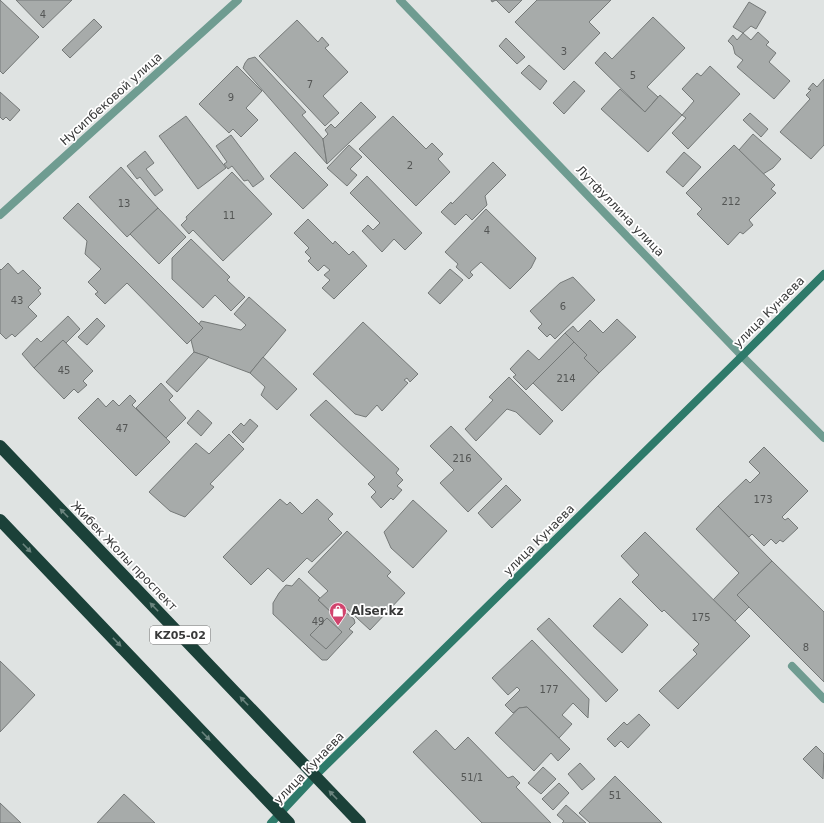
<svg xmlns="http://www.w3.org/2000/svg" width="824" height="823" font-family="'DejaVu Sans',sans-serif">
<style>
.building{fill:#a7abaa;stroke:#757978}
.lines{fill:none;stroke-linecap:round;stroke-linejoin:round}
.lane{stroke:#6f9c91;stroke-width:8}
.street{stroke:#6f9c91;stroke-width:8}
.secondary{stroke:#2e7a6a;stroke-width:8}
.highway{stroke:#1b4139;stroke-width:12}
.oneway{fill:#6b847e}
.labels{text-anchor:middle;dominant-baseline:central;stroke-width:3.5;stroke-linejoin:round;paint-order:stroke}
.number-label{font-size:10px;fill:#545655}
.shield{fill:#fff;stroke:#747474;stroke-width:1}
.shield-label{font-size:11px;font-weight:bold;fill:#383939}
.street-label{font-size:12px;fill:#383939;stroke:#fff}
.poi-label{font-size:12px;font-weight:bold;fill:#383939;stroke:#fff;text-anchor:start}
</style>
<rect width="100%" height="100%" fill="#dfe3e2"/>
<g class="building">
<polygon points="0,0 39,37 3,74 0,71"/>
<polygon points="16,0 72,0 43,28"/>
<polygon points="491,0 522,0 509,13 496,0 492,2"/>
<polygon points="537,0 611,0 589,22 600,33 564,70 515,22"/>
<polygon points="749,2 766,12 756,29 751,26 743,33 733,27"/>
<polygon points="653,17 685,48 647,87 658,97 645,112 595,63 605,52 612,59"/>
<polygon points="94,19 102,27 70,58 62,50"/>
<polygon points="297,20 318,42 322,37 329,45 325,48 348,72 323,96 339,113 325,126 259,56"/>
<polygon points="758,32 769,42 766,45 776,53 769,62 790,81 774,99 737,67 743,60 735,54 733,46 728,41 733,35 737,40 743,33 751,40"/>
<polygon points="506,38 525,57 517,64 499,46"/>
<polygon points="255,57 306,112 302,115 323,139 327,164 243,68 245,63 248,59"/>
<polygon points="529,65 547,81 540,90 521,73"/>
<polygon points="237,66 262,91 246,108 258,120 241,137 233,129 229,133 199,104"/>
<polygon points="710,66 740,94 688,149 672,133 686,118 682,115 694,101 682,89 697,73 701,76"/>
<polygon points="824,79 824,145 811,159 780,132 810,99 806,95 811,90 808,89 813,83 817,87"/>
<polygon points="574,81 585,91 564,114 553,103"/>
<polygon points="620,89 645,112 660,95 682,115 648,152 601,109"/>
<polygon points="0,92 20,110 10,121 6,117 3,120 0,117"/>
<polygon points="361,102 376,117 327,164 323,139 328,134 325,130 331,124 335,128"/>
<polygon points="750,113 768,129 761,137 743,120"/>
<polygon points="186,116 226,168 198,189 159,136"/>
<polygon points="393,116 426,149 432,143 443,154 438,159 450,172 416,206 359,149"/>
<polygon points="753,134 781,159 773,168 763,174 739,150"/>
<polygon points="231,135 264,179 253,187 248,180 244,181 232,166 228,169 224,164 227,162 216,146"/>
<polygon points="349,145 362,157 350,169 357,175 347,186 327,168"/>
<polygon points="734,145 775,185 771,189 776,193 749,220 753,225 743,234 740,232 728,245 697,214 702,209 686,193"/>
<polygon points="145,151 154,163 146,169 163,190 155,196 140,177 137,179 127,166"/>
<polygon points="295,152 328,185 303,209 270,176"/>
<polygon points="684,152 701,167 683,187 666,172"/>
<polygon points="493,162 506,175 485,196 487,205 472,220 466,214 455,225 441,212 451,202 452,204"/>
<polygon points="121,167 158,208 127,237 89,197"/>
<polygon points="232,172 272,214 223,261 193,230 189,234 181,225 187,219 186,217"/>
<polygon points="367,176 422,233 405,250 394,239 382,252 362,231 368,225 373,230 380,223 350,193"/>
<polygon points="78,203 203,328 187,344 127,283 105,304 95,294 98,292 88,282 101,269 85,254 87,241 63,218"/>
<polygon points="158,208 186,237 159,264 130,234"/>
<polygon points="486,209 536,258 531,268 510,289 481,262 470,272 473,275 469,279 456,267 458,264 445,252"/>
<polygon points="308,219 333,244 335,241 349,255 353,251 367,266 334,299 322,288 330,280 324,275 330,270 324,265 318,271 308,261 311,258 305,252 309,248 294,233"/>
<polygon points="191,239 230,277 227,280 245,297 231,311 215,295 203,308 172,279 172,258"/>
<polygon points="8,263 18,274 23,270 41,288 38,290 41,294 28,307 37,316 15,337 12,334 6,339 0,333 0,269 1,270"/>
<polygon points="450,269 463,280 440,304 428,293"/>
<polygon points="573,277 595,300 555,339 550,334 547,337 538,328 542,324 530,311 560,283"/>
<polygon points="249,297 286,330 250,373 194,352 191,340 203,328 199,324 201,321 241,330 246,325 234,314"/>
<polygon points="68,316 80,329 66,343 63,340 34,368 22,354 37,338 41,342"/>
<polygon points="97,318 105,326 87,345 78,337"/>
<polygon points="617,319 636,337 599,373 584,358 587,355 565,333 573,326 578,332 590,320 603,333"/>
<polygon points="363,322 418,374 410,382 407,378 404,380 408,383 382,411 377,405 366,417 355,414 313,374"/>
<polygon points="565,333 574,342 526,390 513,377 516,375 510,369 528,350 539,360"/>
<polygon points="63,340 93,371 83,381 87,385 78,393 74,389 64,399 34,368"/>
<polygon points="574,342 587,355 584,358 599,373 562,411 533,383"/>
<polygon points="194,352 209,357 177,392 166,382"/>
<polygon points="263,357 297,389 277,410 261,395 265,387 250,373"/>
<polygon points="509,377 553,421 540,435 516,412 507,409 476,441 465,429 493,400 489,397"/>
<polygon points="161,383 173,396 169,400 186,418 166,438 136,408"/>
<polygon points="130,395 136,401 132,405 170,442 136,476 78,418 98,398 106,407 113,400 119,406"/>
<polygon points="326,400 399,469 396,473 403,480 397,486 402,490 393,500 391,498 381,508 371,497 376,492 368,484 375,477 310,415"/>
<polygon points="198,410 212,423 201,436 187,423"/>
<polygon points="250,419 258,426 243,443 232,432 241,423 244,426"/>
<polygon points="451,426 502,479 468,512 440,483 454,470 430,446"/>
<polygon points="229,434 244,449 210,484 214,487 185,517 170,511 149,492 196,443 209,454"/>
<polygon points="764,447 808,491 782,517 785,520 788,518 798,528 783,542 780,540 776,544 771,539 764,546 752,534 749,537 718,506 746,479 750,483 760,473 749,462"/>
<polygon points="506,485 521,500 492,528 478,513"/>
<polygon points="280,499 287,505 290,502 302,514 317,499 333,514 328,519 342,533 312,562 307,558 283,582 268,568 251,585 223,557"/>
<polygon points="413,500 447,531 413,568 391,548 384,532"/>
<polygon points="718,506 772,561 737,595 749,607 735,621 713,600 739,573 696,529"/>
<polygon points="347,531 391,572 387,576 405,593 370,630 344,606 335,616 318,600 328,591 308,572"/>
<polygon points="645,532 750,636 678,709 659,691 697,654 693,650 699,644 664,610 662,612 632,582 639,575 621,556"/>
<polygon points="772,561 824,612 824,682 737,595"/>
<polygon points="299,578 320,598 318,600 335,616 345,612 354,619 355,623 349,629 353,632 327,660 322,660 273,614 273,603 279,593 286,585 292,586"/>
<polygon points="620,598 648,625 622,653 593,626"/>
<polygon points="327,618 342,632 326,649 310,635"/>
<polygon points="549,618 618,690 606,702 537,629"/>
<polygon points="532,640 589,699 588,718 573,703 562,715 572,724 559,738 527,707 519,708 513,713 505,705 520,690 517,687 508,695 492,678"/>
<polygon points="0,661 35,695 0,732"/>
<polygon points="527,707 570,749 558,761 551,753 534,771 495,733 519,708"/>
<polygon points="639,714 650,725 628,748 621,741 615,747 607,739 624,722 627,725"/>
<polygon points="436,730 455,750 468,737 508,778 513,776 520,783 516,787 551,823 482,823 413,752"/>
<polygon points="816,746 824,754 823,779 803,759"/>
<polygon points="580,763 595,779 582,790 568,774"/>
<polygon points="543,767 556,779 541,794 528,783"/>
<polygon points="615,776 662,823 590,823 579,813"/>
<polygon points="559,783 569,793 553,810 542,799"/>
<polygon points="124,794 155,823 97,823"/>
<polygon points="0,803 21,823 0,823"/>
<polygon points="566,805 586,823 562,823 564,821 557,815"/>
</g>
<g class="lines">
<polyline class="lane" points="792,666 824,699"/>
<g class="street">
<polyline points="400,0 742,356 824,438"/>
<polyline points="0,215 238,0"/>
</g>
<polyline class="secondary" points="271,823 315,776 742,356 824,274"/>
<g class="highway">
<polyline points="0,446 360,823"/>
<polyline points="0,520 289,823"/>
</g>
</g>
<defs><path id="oneway-solid" d="M-6-.8H1V-3.2L6.5 0L1 3.2V.8H-6Z"/></defs>
<g class="oneway">
<use href="#oneway-solid" transform="translate(64 513) rotate(-134)"/>
<use href="#oneway-solid" transform="translate(27 548) rotate(46)"/>
<use href="#oneway-solid" transform="translate(154 607) rotate(-134)"/>
<use href="#oneway-solid" transform="translate(117 642) rotate(46)"/>
<use href="#oneway-solid" transform="translate(244 701) rotate(-134)"/>
<use href="#oneway-solid" transform="translate(206 736) rotate(46)"/>
<use href="#oneway-solid" transform="translate(333 795) rotate(-134)"/>
</g>
<defs>
<g id="shop-pin" transform="scale(0.9)"><path d="M0 17L-7.5 6A9.5 9.5 0 1 1 7.5 6Z" fill="#d1436d" stroke="#fff"/><path d="M-5-2.5h2.3a2.7 3.5 0 0 1 5.4 0H5L5.5 6h-11ZM-1.5-2.5h3a1.5 2.3 0 0 0-3 0Z" fill="#fff"/></g>
</defs>
<g fill-rule="evenodd">
<use href="#shop-pin" x="338" y="611"/>
</g>
<g class="labels">
<g class="number-label">
<text x="43" y="14">4</text>
<text x="564" y="51">3</text>
<text x="633" y="75">5</text>
<text x="310" y="84">7</text>
<text x="231" y="97">9</text>
<text x="410" y="165">2</text>
<text x="731" y="201">212</text>
<text x="124" y="203">13</text>
<text x="229" y="215">11</text>
<text x="487" y="230">4</text>
<text x="17" y="300">43</text>
<text x="563" y="306">6</text>
<text x="64" y="370">45</text>
<text x="566" y="378">214</text>
<text x="122" y="428">47</text>
<text x="462" y="458">216</text>
<text x="763" y="499">173</text>
<text x="701" y="617">175</text>
<text x="318" y="621">49</text>
<text x="806" y="647">8</text>
<text x="549" y="689">177</text>
<text x="472" y="777">51/1</text>
<text x="615" y="795">51</text>
</g>
<rect class="shield" x="150" y="626" width="60" height="18" rx="3"/>
<g class="shield-label">
<text x="180" y="635">KZ05-02</text>
</g>
<g class="street-label">
<text transform="translate(111 99) rotate(-42)">Нусипбековой улица</text>
<text transform="translate(620 211) rotate(46)">Лутфуллина улица</text>
<text transform="translate(769 312) rotate(-45)">улица Кунаева</text>
<text transform="translate(539 540) rotate(-45)">улица Кунаева</text>
<text transform="translate(124 556) rotate(46)">Жибек Жолы проспект</text>
<text transform="translate(309 768) rotate(-46)">улица Кунаева</text>
</g>
<g class="poi-label">
<text x="351" y="611">Alser.kz</text>
</g>
</g>
</svg>
